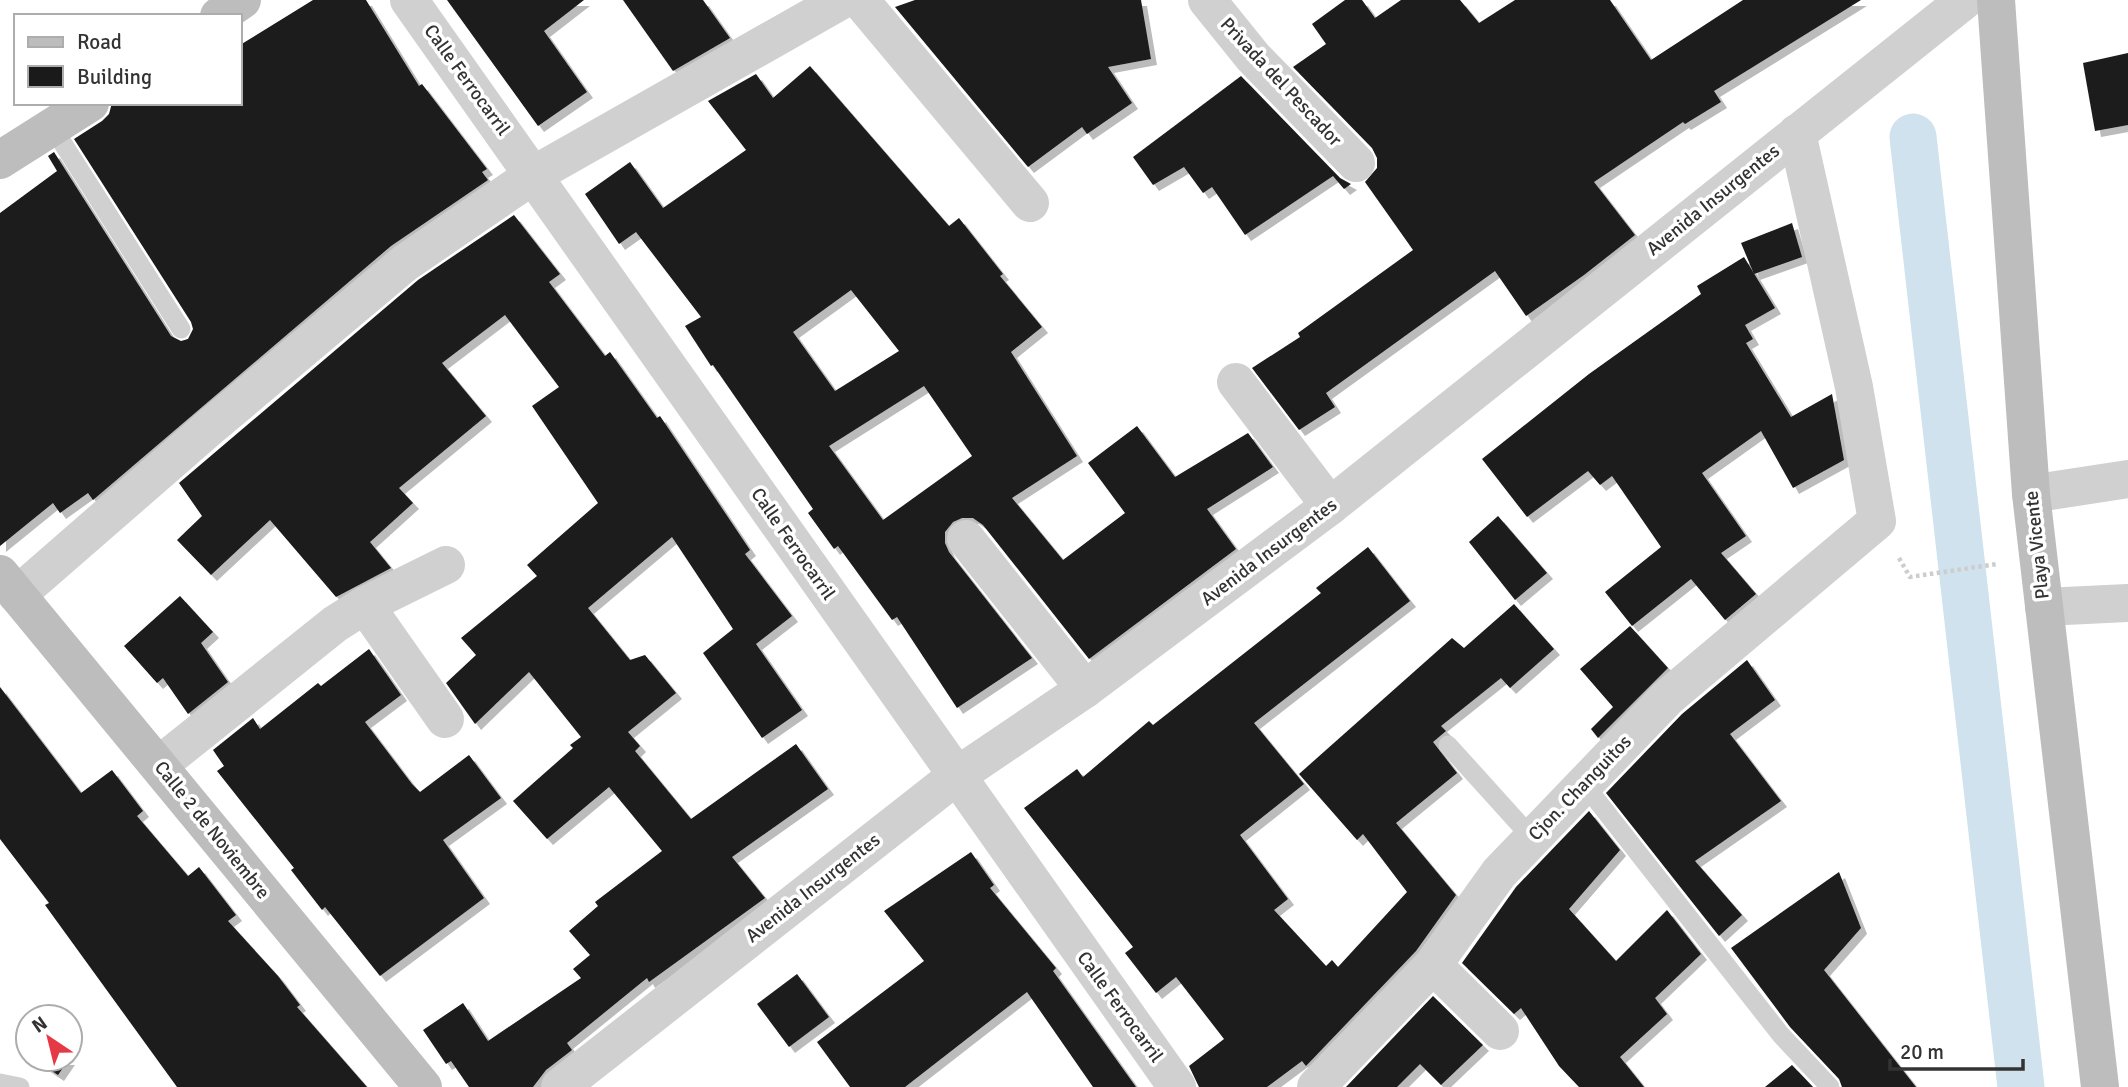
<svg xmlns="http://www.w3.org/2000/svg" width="2128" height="1087" font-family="Signika,sans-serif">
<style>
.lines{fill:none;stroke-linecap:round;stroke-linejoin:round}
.canal{stroke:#cfe2ee;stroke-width:47}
.building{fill:#1a1a1a;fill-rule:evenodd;filter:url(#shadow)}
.path{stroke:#cdcdcd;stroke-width:4.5;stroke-dasharray:3.5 3.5;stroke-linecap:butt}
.lane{stroke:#d0d0d0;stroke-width:19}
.street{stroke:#d0d0d0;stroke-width:38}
.secondary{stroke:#bdbdbd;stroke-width:38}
.labels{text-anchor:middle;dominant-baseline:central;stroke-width:7;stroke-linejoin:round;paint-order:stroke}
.street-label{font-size:19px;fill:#333;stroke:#fff}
</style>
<defs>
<filter id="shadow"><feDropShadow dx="6" dy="6" stdDeviation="0" flood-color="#0004"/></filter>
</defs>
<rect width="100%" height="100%" fill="#fff"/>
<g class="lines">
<polyline class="canal" points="1913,137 2021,1087"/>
</g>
<g class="building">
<polygon points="313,0 366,0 419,86 422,84 487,169 482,172 488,180 391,246 93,500 88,493 60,513 53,503 0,546 0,213 57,171 48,156 54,152 171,336 181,341 188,339 193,329 191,322 74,139 102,121 109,114 112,103 240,103 240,45"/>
<polygon points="447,0 584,0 544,31 587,92 538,126"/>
<polygon points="623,0 703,0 730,38 673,71"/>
<polygon points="915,0 1141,0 1151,59 1108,67 1132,103 1087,134 1082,127 1028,167 895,7"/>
<polygon points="1345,0 1362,0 1375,18 1401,0 1460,0 1479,23 1515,0 1610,0 1651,60 1743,0 1861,0 1714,91 1721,102 1685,124 1683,122 1594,182 1635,235 1584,275 1526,316 1495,271 1326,393 1335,407 1299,430 1252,368 1300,337 1298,333 1413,250 1365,182 1377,168 1377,158 1372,148 1293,67 1326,44 1312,24"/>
<polygon points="2128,53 2128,125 2095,131 2083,63"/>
<path d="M810,66L949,226L959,218L1003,274L1000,276L1042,327L1011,352L1077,456L1012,498L1063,560L1125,513L1088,463L1137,426L1175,477L1248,433L1273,467L1207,509L1236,549L1089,659L983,525L973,518H962L953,522L945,532V543L949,552L1032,658L957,708L897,617L892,620L838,546L834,549L808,513L813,509L713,365L711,366L685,326L701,317L636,232L619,244L585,194L630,162L663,208L746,150L708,101L756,74L773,98ZM851,290L899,351L835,391L793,332ZM924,386L972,456L883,520L829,446Z"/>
<polygon points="1241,76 1340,178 1351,184 1344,189 1333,176 1245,235 1212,187 1203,193 1184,167 1153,185 1133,157"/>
<polygon points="514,215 560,274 549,282 605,356 610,352 657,418 660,416 750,550 745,554 792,616 756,644 802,710 762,738 703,653 733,629 672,537 588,608 630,660 645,655 676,693 628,732 640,746 635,751 691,819 796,744 828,789 732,857 765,898 649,982 647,978 567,1043 572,1050 546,1070 533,1087 469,1087 451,1061 446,1064 423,1030 463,1003 488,1041 581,978 573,969 590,955 569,931 598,906 595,902 662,851 609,787 547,839 513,801 573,748 570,745 581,737 529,672 475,724 446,683 476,655 461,638 537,576 527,565 598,503 532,406 559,387 505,315 442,363 486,416 399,488 413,503 370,542 391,568 336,597 270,520 211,575 177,540 202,516 179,483 418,280"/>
<polygon points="1792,223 1802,257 1754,274 1741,243"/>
<polygon points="1744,257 1775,308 1745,325 1753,339 1746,343 1791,417 1832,394 1844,460 1793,488 1761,431 1702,473 1746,536 1721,553 1756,594 1725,620 1691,579 1632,626 1605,592 1661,547 1612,476 1600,485 1588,471 1527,517 1482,459 1589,374 1701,294 1697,286"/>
<polygon points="1498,516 1547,573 1515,600 1469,542"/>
<polygon points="1368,547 1410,601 1254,723 1304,784 1240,835 1288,899 1274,910 1326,966 1332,960 1338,967 1407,892 1363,834 1357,840 1299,774 1452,638 1464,648 1514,604 1554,649 1510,688 1501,678 1441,726 1446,731 1433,742 1457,773 1396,823 1456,895 1416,951 1306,1066 1302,1061 1267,1087 1199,1087 1189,1066 1224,1039 1176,977 1156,993 1125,953 1133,947 1024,808 1077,769 1083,777 1149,721 1153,725 1321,593 1316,588"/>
<polygon points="180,596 213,632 201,643 228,682 188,714 163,678 157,683 124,646"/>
<polygon points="1630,626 1668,668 1598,738 1591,729 1613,707 1580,669"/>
<polygon points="369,649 401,695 365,722 412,784 420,792 469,755 501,798 443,840 484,898 380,976 325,907 322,910 291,870 294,868 217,771 224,766 213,750 253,718 260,729 318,683 321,686"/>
<polygon points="1747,660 1775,700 1730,734 1781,801 1695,861 1742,915 1719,936 1606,793 1682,714"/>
<polygon points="0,687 81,793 112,770 143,811 137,816 188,876 199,867 236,915 228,921 278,976 300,1005 297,1007 367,1087 177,1087 45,905 49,903 0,839"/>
<polygon points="1589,811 1620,850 1569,909 1616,961 1667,910 1701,954 1655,998 1667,1014 1620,1057 1644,1087 1579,1087 1559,1066 1521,1008 1514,1014 1462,963 1516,887"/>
<polygon points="971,852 994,885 990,888 1056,968 1053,971 1136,1087 1093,1087 1027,992 905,1087 850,1087 817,1042 924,961 884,911"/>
<polygon points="1839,872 1861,928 1824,970 1916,1087 1842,1087 1839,1079 1790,1027 1731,948"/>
<polygon points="797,974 829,1017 789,1047 757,1004"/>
<polygon points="1433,996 1483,1045 1441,1085 1420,1064 1397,1087 1346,1087"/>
<polygon points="34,1059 69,1059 58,1075"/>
<polygon points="1792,1065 1813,1087 1765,1087"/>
</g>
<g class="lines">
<polyline class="path" points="1899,558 1910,577 1997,564"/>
<g class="lane">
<polyline points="53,128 181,329"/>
<polyline points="1448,745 1532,838"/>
<polyline points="1584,784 1781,1035 1830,1087"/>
<polyline points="0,1083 20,1087"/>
</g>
<g class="street">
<polyline points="409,0 1177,1087"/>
<polyline points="860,0 1030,203"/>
<polyline points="1207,0 1253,57 1356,163"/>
<polyline points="1236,382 1330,506"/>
<polyline points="2031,494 2128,479"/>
<polyline points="966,539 1085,689"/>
<polyline points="17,595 210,427 405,263 535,174 842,0"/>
<polyline points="365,605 445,719"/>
<polyline points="2044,607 2128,603"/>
<polyline points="159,765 335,624 365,605 446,565"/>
<polyline points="1433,965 1500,1031"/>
<polyline points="560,1087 955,777 1085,689 1330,506 1965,0"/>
<polyline points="1316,1087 1433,965 1499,873 1667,698 1877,521 1854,387 1797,133"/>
</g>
<g class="secondary">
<polyline points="1996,0 2031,494 2100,1087"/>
<polyline points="219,16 242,0"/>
<polyline points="0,160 90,103"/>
<polyline points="0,574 423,1087"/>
</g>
</g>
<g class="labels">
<g class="street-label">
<text transform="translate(467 80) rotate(54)">Calle Ferrocarril</text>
<text transform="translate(1281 82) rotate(47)">Privada del Pescador</text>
<text transform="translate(1713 200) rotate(-39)">Avenida Insurgentes</text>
<text transform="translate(793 544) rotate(55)">Calle Ferrocarril</text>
<text transform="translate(2037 545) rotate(-96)">Playa Vicente</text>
<text transform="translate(1269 552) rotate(-37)">Avenida Insurgentes</text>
<text transform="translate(1580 788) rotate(-46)">Cjon. Changuitos</text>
<text transform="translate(212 830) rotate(51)">Calle 2 de Noviembre</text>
<text transform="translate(813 888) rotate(-38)">Avenida Insurgentes</text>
<text transform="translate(1120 1007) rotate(54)">Calle Ferrocarril</text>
</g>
</g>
<rect x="14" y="14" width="228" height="91" fill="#ffffff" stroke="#adadad" stroke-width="2"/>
<rect x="28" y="37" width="35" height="10" fill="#bdbdbd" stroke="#adadad" stroke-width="2"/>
<text x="77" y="49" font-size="21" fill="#333333">Road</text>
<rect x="28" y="66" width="35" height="21" fill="#1a1a1a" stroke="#adadad" stroke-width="2"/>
<text x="77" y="84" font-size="21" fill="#333333">Building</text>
<g transform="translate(49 1038) rotate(325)"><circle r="33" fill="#ffffff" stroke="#adadad" stroke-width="2"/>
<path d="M0-5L12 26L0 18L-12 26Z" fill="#e63946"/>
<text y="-10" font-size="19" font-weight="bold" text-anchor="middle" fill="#333333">N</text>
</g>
<path d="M1890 1059v10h133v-10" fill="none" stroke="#333333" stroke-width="3.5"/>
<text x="1900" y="1059" font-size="21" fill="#333333" stroke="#ffffff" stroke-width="5" paint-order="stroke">20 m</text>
</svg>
